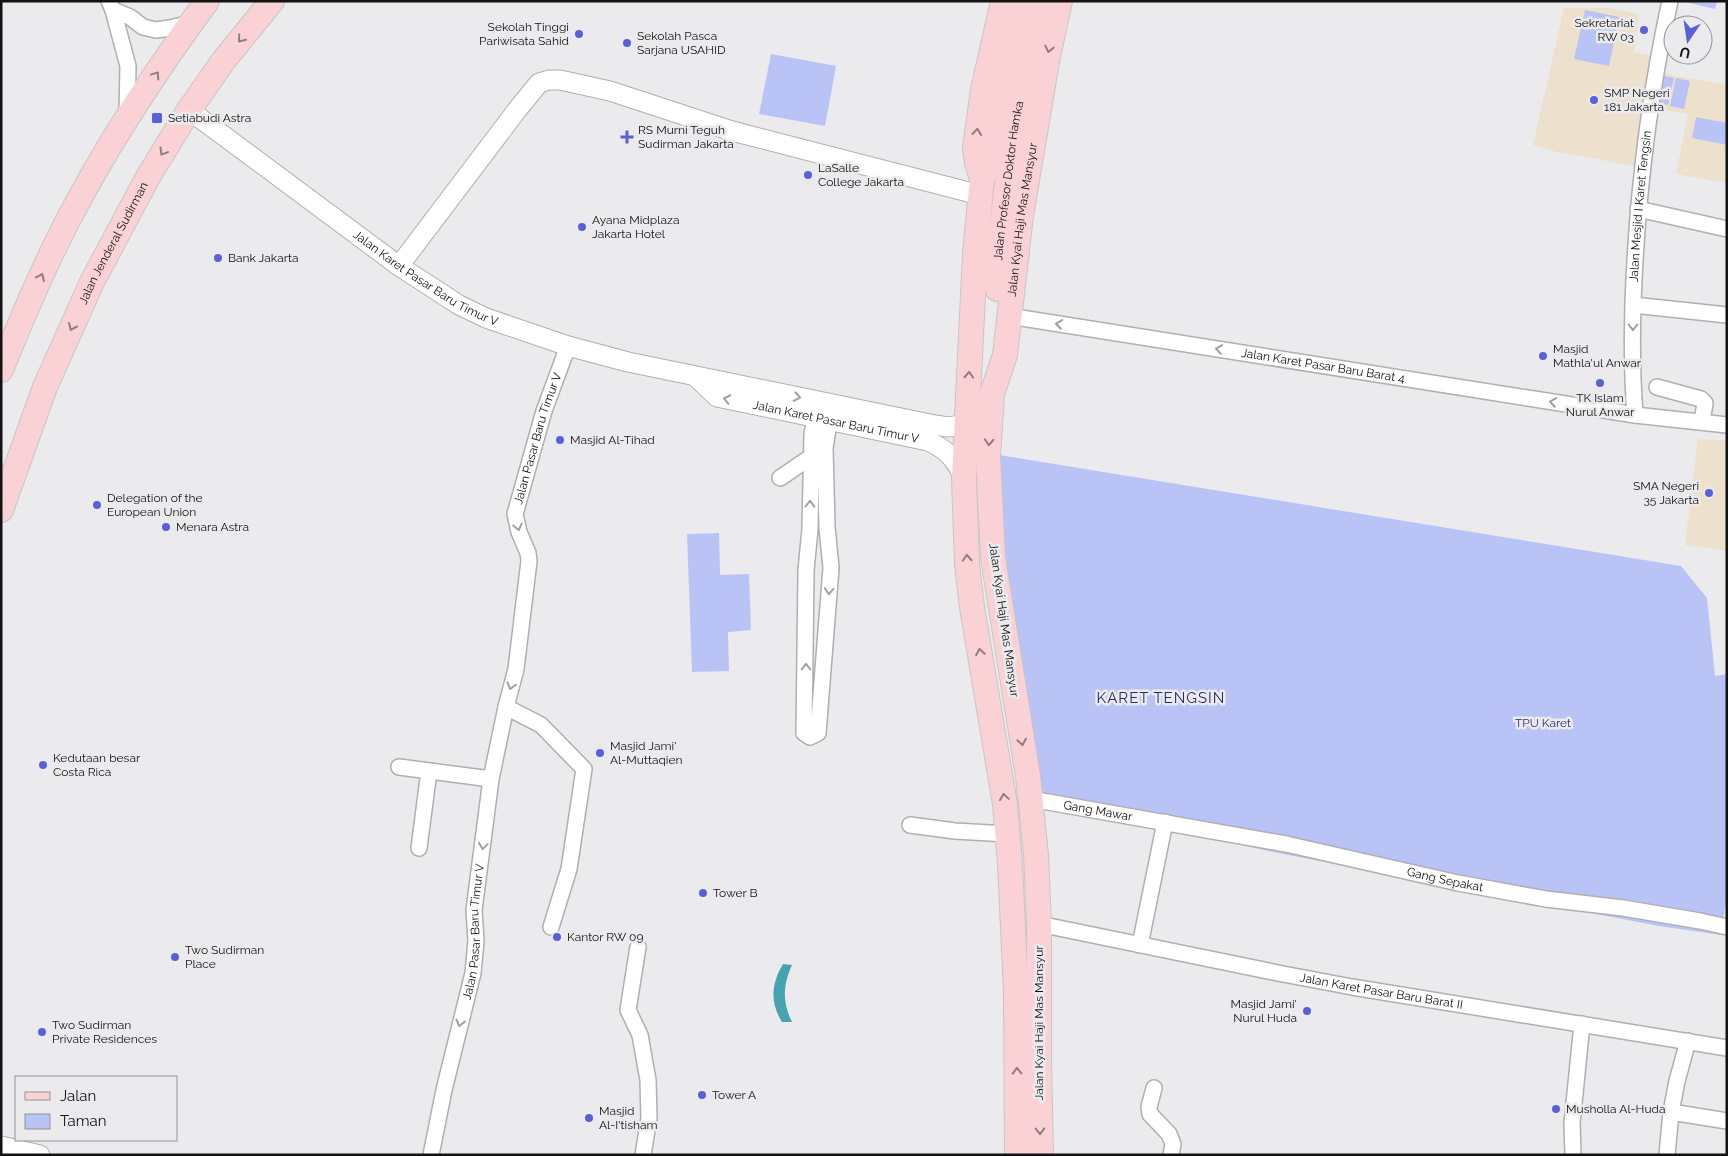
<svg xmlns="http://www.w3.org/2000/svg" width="1728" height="1156" font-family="Raleway,sans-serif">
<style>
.education{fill:#ede0cc}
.green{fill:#b9c3f6}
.water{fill:#44a4b0}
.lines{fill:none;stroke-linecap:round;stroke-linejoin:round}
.minor-casing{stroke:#afafb1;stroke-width:18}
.tertiary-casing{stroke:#afafb1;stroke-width:21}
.primary-casing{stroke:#c6c6c6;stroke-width:26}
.minor{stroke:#fff;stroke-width:15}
.tertiary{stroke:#fff;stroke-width:19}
.primary{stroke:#fad2d6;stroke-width:24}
.oneway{stroke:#927c7e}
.oneway2{stroke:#a0a0a1}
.poi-dot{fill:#5a60d7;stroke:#ebebee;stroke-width:2}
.labels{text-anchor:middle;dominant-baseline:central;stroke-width:5;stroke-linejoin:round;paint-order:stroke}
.poi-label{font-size:12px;fill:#121213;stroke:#ebebee;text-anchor:start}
.street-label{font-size:12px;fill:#121213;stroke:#ebebee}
.park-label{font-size:12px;fill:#2d3078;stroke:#ebebee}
.quarter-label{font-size:15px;letter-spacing:1px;fill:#292d67;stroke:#ebebee}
</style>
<rect width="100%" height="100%" fill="#ebebee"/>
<g class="education">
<polygon points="1564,8 1611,8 1639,14 1634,52 1652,56 1634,166 1557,152 1533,145"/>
<polygon points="1660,73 1727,85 1727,183 1676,174 1688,114 1653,108"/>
<polygon points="1698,439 1727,441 1727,551 1685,545"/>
</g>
<g class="green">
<polygon points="1681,1 1717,1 1715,9"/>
<polygon points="1585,10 1619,17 1609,66 1574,59"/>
<polygon points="771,54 836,66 825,126 759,114"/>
<polygon points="1661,75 1674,78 1668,105 1655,103"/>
<polygon points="1676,78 1690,81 1684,109 1670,106"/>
<polygon points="1696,117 1727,123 1727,145 1692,138"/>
<polygon points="999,455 1681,566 1707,598 1715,676 1727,674 1727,894 1721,935 1659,926 1278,853 1180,831 1023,800 1004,643"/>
<polygon points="719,533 720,575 749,574 751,630 728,632 729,671 692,672 687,534"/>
</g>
<path class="water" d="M783,964L792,965C783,985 782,1002 792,1022H782C770,1003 771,984 783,964Z"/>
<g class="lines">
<g class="minor-casing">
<g id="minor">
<polyline points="109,1 113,10 128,66 127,114"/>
<polyline points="113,10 130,17 143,27 156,30 170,28 191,23"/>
<polyline points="1638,209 1727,229"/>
<polyline points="1633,305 1727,315"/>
<path id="s1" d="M1009,316L1635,415L1727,425"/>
<polyline points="1657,387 1701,399 1705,403 1702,422"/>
<polyline points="818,407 812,434 810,529 806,570 804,733 810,737 818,733 831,568 827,527 825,448 831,410"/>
<path id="s2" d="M1635,415C1631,364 1632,311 1635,260C1640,173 1651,87 1670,1"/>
<polyline points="780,478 818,452"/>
<polyline points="506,707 541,725 584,769 569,869 551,927"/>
<polyline points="399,767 491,779"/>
<path id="s3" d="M1031,799L1286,844L1458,883L1546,899L1623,908L1700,921L1727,927"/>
<polyline points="910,825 955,831 1007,834"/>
<polyline points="419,848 429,771"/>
<path id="s4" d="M1039,924L1283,974L1352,987L1727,1048"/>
<polyline points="1140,945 1165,822"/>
<polyline points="638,947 628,1010 640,1035 648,1080 649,1118 643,1155"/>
<polyline points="1154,1088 1149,1107 1150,1114 1169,1134 1173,1144 1171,1155"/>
<polyline points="1671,1112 1727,1121"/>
<path id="s5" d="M431,1155L444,1090L473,973L476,941L474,910L491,779L506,707L516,669L529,561L528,553L519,532L515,514L544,411L568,346"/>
<polyline points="1573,1155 1572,1123 1582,1024"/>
<polyline points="1667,1155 1671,1112 1677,1081 1688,1041"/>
</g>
</g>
<g class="tertiary-casing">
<g id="tertiary">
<path id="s6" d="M189,110L399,266L459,305L486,318L568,346L628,362L935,425L948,427L967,424"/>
<polyline points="399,266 517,110 539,83 549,80 560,80 610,91 732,131 980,195"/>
<path id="s7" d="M697,378L717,397L928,441C948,450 955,459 964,478"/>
<polyline points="1,1146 40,1155"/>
</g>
</g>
<g class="primary-casing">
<g id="primary">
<polyline points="1003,1 983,90 975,148 977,163 982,179 975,254 964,478 967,564 972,607 1005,804 1010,864 1016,991 1017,1155"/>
<polyline points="982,179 989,168 996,126 1022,1"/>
<path id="s8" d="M997,289L999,247L1014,129L1040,1"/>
<path d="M1,370C21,320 42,271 66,224C106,146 155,72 207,1"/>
<path id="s9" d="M1,510L45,387L92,282L148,177L189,110L224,60L272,1"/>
<path id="s10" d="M1041,1155L1039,1059V924L1036,855L1028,776L993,558L988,457L992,394L1005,355L1021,215L1048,56L1060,1"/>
</g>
</g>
<use href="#minor" class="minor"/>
<use href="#tertiary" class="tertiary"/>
<use href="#primary" class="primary"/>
</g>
<defs><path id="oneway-chevron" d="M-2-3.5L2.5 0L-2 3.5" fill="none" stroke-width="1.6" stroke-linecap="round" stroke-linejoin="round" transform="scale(1.25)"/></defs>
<g class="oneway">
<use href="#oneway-chevron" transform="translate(241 39) rotate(129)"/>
<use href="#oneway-chevron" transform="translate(1049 49) rotate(102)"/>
<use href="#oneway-chevron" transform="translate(156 75) rotate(-56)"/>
<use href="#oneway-chevron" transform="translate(977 132) rotate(-84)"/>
<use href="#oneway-chevron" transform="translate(163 152) rotate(121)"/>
<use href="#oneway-chevron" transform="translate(41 277) rotate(-65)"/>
<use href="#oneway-chevron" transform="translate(72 327) rotate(114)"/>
<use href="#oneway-chevron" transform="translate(969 375) rotate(-87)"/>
<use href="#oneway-chevron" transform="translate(989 442) rotate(93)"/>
<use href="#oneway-chevron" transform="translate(967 558) rotate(-93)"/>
<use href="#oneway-chevron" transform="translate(980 652) rotate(-99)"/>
<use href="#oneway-chevron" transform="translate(1022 742) rotate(80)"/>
<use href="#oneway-chevron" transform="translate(1004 797) rotate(-98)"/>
<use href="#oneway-chevron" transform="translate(1017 1071) rotate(-91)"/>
<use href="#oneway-chevron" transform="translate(1040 1131) rotate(89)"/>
</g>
<g class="oneway2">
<use href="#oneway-chevron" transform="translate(1059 324) rotate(-171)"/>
<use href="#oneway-chevron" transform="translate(1633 327) rotate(90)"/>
<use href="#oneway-chevron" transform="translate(1219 349) rotate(-171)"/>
<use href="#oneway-chevron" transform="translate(797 397) rotate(11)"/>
<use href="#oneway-chevron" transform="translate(727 399) rotate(-168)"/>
<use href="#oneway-chevron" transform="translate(1553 402) rotate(-171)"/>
<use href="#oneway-chevron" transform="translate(810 504) rotate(-89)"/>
<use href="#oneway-chevron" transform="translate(518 527) rotate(77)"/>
<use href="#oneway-chevron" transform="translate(829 591) rotate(94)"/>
<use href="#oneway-chevron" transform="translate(806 667) rotate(-90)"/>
<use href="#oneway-chevron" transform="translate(511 686) rotate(105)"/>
<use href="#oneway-chevron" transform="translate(483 846) rotate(98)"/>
<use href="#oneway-chevron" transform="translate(460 1023) rotate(104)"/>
</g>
<g class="poi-dot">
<circle cx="1644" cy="30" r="5"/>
<circle cx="579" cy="34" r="5"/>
<circle cx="627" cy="43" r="5"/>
<circle cx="1594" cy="100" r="5"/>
<rect x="151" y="112" width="12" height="12" rx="2.5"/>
<path d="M624.5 129.5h5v5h5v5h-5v5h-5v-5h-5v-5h5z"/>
<circle cx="808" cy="175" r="5"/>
<circle cx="582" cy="227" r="5"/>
<circle cx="218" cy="258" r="5"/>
<circle cx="1543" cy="356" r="5"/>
<circle cx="1600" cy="383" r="5"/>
<circle cx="560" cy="440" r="5"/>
<circle cx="1709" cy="493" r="5"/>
<circle cx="97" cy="505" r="5"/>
<circle cx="166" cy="527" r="5"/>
<circle cx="600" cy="753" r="5"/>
<circle cx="43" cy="765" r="5"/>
<circle cx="703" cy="893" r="5"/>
<circle cx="557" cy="937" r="5"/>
<circle cx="175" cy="957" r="5"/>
<circle cx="1307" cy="1011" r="5"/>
<circle cx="42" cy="1032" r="5"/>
<circle cx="702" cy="1095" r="5"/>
<circle cx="1556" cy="1109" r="5"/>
<circle cx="589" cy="1118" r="5"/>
</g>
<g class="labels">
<g class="poi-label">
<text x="1634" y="23" text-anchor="end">Sekretariat<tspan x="1634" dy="14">RW 03</tspan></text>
<text x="569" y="27" text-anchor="end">Sekolah Tinggi<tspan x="569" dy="14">Pariwisata Sahid</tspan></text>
<text x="637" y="36">Sekolah Pasca<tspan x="637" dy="14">Sarjana USAHID</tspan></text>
<text x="1604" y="93">SMP Negeri<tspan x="1604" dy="14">181 Jakarta</tspan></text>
<text x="168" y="118">Setiabudi Astra</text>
<text x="638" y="130">RS Murni Teguh<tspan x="638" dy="14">Sudirman Jakarta</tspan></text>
<text x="818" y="168">LaSalle<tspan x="818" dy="14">College Jakarta</tspan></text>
<text x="592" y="220">Ayana Midplaza<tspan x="592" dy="14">Jakarta Hotel</tspan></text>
<text x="228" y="258">Bank Jakarta</text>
<text x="1553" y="349">Masjid<tspan x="1553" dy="14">Mathla'ul Anwar</tspan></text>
<text x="1600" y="398" text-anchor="middle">TK Islam<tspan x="1600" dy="14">Nurul Anwar</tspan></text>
<text x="570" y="440">Masjid Al-Tihad</text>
<text x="1699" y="486" text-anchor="end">SMA Negeri<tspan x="1699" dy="14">35 Jakarta</tspan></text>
<text x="107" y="498">Delegation of the<tspan x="107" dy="14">European Union</tspan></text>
<text x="176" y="527">Menara Astra</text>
<text x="610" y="746">Masjid Jami'<tspan x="610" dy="14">Al-Muttaqien</tspan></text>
<text x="53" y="758">Kedutaan besar<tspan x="53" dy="14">Costa Rica</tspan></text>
<text x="713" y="893">Tower B</text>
<text x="567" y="937">Kantor RW 09</text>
<text x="185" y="950">Two Sudirman<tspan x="185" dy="14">Place</tspan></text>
<text x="1297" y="1004" text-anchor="end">Masjid Jami'<tspan x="1297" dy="14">Nurul Huda</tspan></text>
<text x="52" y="1025">Two Sudirman<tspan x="52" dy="14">Private Residences</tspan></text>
<text x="712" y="1095">Tower A</text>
<text x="1566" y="1109">Musholla Al-Huda</text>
<text x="599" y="1111">Masjid<tspan x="599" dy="14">Al-I'tisham</tspan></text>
</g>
<g class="street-label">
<text stroke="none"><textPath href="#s8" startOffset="109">Jalan Profesor Doktor Hamka</textPath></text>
<text stroke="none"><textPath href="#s2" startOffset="209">Jalan Mesjid I Karet Tengsin</textPath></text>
<text stroke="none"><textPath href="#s10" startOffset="942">Jalan Kyai Haji Mas Mansyur</textPath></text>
<text stroke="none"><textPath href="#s9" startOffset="290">Jalan Jenderal Sudirman</textPath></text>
<text stroke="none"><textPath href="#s6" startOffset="291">Jalan Karet Pasar Baru Timur V</textPath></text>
<text stroke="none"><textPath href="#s1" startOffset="318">Jalan Karet Pasar Baru Barat 4</textPath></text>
<text stroke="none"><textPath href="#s7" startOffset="149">Jalan Karet Pasar Baru Timur V</textPath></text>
<text stroke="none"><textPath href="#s5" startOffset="732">Jalan Pasar Baru Timur V</textPath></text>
<text transform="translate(1004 620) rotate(82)">Jalan Kyai Haji Mas Mansyur</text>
<text stroke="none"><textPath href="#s3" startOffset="68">Gang Mawar</textPath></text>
<text stroke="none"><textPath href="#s3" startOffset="422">Gang Sepakat</textPath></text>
<text stroke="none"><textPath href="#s5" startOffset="228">Jalan Pasar Baru Timur V</textPath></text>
<text stroke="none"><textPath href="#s4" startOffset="349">Jalan Karet Pasar Baru Barat II</textPath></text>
<text transform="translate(1039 1023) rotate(-90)">Jalan Kyai Haji Mas Mansyur</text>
</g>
<g class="park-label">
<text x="1543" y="723">TPU Karet</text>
</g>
<g class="quarter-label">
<text x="1161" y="698">KARET TENGSIN</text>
</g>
</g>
<rect width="1728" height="1156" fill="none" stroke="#121213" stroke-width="5"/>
<rect x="15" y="1076" width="162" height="65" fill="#ebebee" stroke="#949496"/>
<rect x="25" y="1092" width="25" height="8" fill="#fad2d6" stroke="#949496"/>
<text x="60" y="1101" font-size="15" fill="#121213">Jalan</text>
<rect x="25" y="1114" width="25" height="15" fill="#b9c3f6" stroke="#949496"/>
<text x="60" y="1126" font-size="15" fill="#121213">Taman</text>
<g transform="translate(1688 40) rotate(193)"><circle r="24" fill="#ebebee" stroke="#949496"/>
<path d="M0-4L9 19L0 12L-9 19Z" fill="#5a60d7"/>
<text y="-8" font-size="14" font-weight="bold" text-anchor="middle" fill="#121213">U</text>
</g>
</svg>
